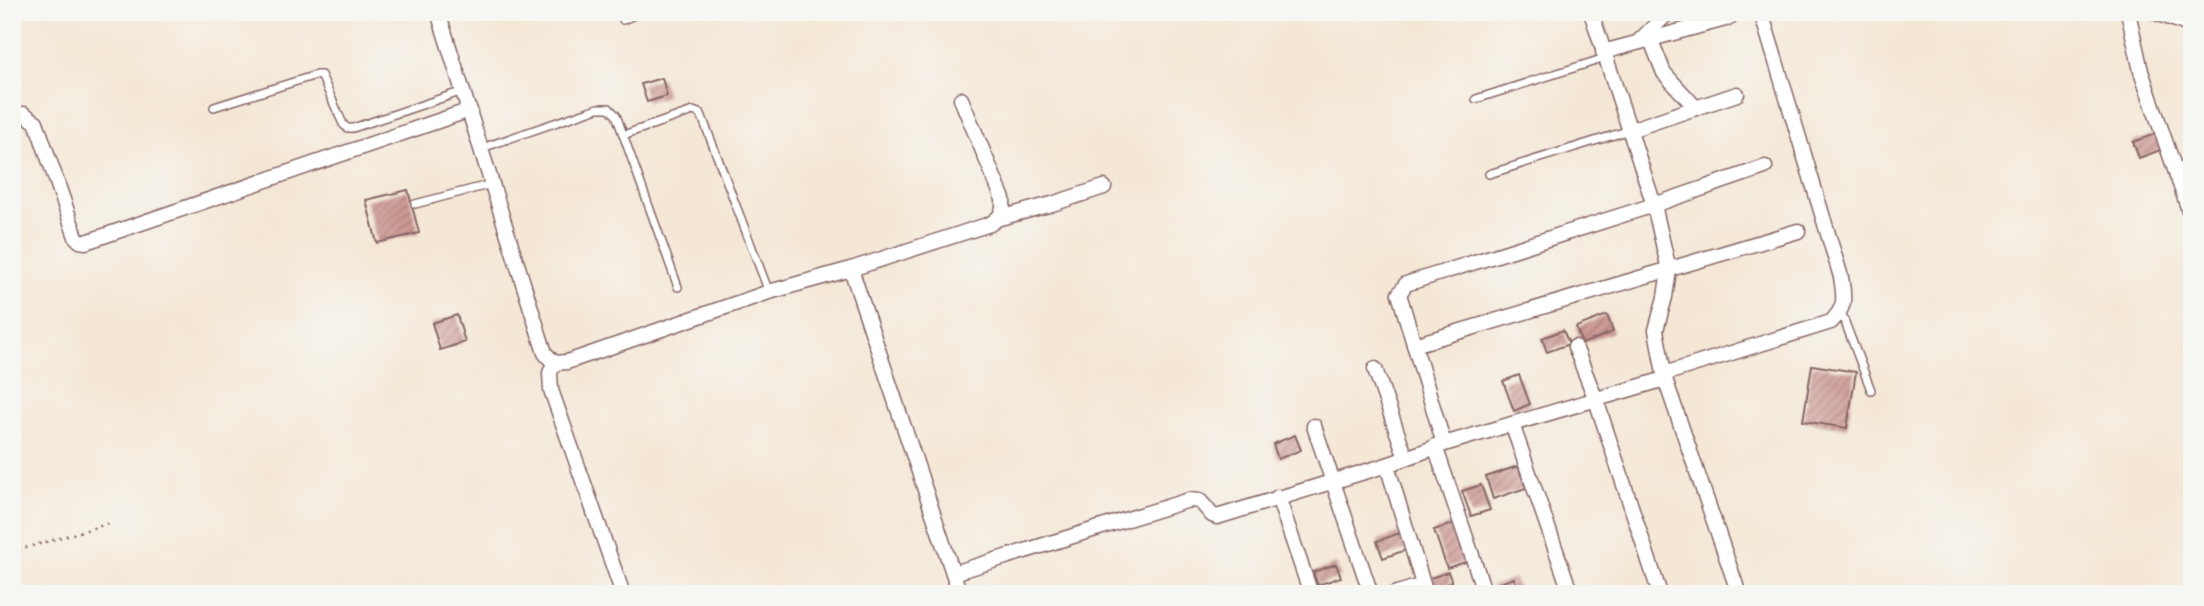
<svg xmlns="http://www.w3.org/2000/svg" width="2204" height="606" font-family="'Playpen Sans',sans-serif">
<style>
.building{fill:url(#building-hatch)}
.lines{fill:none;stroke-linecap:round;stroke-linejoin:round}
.lane-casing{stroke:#866566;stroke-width:10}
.street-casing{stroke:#866566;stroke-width:17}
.path{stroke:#866566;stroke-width:2.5;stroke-dasharray:2 5;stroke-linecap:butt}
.lane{stroke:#fff;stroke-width:7}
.street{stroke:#fff;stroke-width:14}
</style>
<defs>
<pattern id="building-hatch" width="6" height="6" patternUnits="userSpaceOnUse" patternTransform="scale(1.75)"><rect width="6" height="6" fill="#cd9a94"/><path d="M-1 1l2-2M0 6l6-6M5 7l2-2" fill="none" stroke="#a87d79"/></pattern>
</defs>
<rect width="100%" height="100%" fill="#f6f6f2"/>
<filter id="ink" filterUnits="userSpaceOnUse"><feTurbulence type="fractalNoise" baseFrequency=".0143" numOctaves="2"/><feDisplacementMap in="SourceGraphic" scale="14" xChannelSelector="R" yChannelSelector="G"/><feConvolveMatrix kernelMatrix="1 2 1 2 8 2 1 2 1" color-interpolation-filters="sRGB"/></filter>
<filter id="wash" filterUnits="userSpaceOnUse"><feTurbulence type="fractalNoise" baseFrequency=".00686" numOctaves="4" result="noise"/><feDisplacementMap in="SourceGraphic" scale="28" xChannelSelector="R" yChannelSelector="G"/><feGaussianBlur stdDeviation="1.57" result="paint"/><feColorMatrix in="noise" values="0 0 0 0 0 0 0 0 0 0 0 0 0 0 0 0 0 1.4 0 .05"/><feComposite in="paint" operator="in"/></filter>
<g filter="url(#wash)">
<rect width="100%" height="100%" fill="#f4e7d5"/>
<g id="blocks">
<g class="building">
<polygon points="662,78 667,96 647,102 641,84"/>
<polygon points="2160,132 2166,148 2139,158 2133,142"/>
<polygon points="408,190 419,233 377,243 366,200"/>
<polygon points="457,315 465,342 440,350 432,323"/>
<polygon points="1607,315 1613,332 1582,344 1576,327"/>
<polygon points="1563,330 1569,344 1547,352 1542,338"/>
<polygon points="1812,365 1856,372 1847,428 1803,421"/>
<polygon points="1519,375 1530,404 1514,411 1503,381"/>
<polygon points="1295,435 1301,450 1278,459 1273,444"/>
<polygon points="1518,466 1526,488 1493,499 1486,477"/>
<polygon points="1481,485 1490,510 1471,516 1462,491"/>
<polygon points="1456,523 1469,561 1447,568 1434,530"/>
<polygon points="1400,533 1406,550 1383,558 1377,541"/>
<polygon points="1336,564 1341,577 1318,585 1313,572"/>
<polygon points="1448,572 1452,582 1428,590 1424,580"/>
<polygon points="1514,578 1518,588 1502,594 1494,594 1491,586"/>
</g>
</g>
</g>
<g filter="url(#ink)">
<use href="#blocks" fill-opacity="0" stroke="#866566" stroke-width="2"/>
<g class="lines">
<g class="lane-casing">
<g id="lane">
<polyline points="623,20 641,12"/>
<polyline points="1476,99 1605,58"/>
<polyline points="214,107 316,75 321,75 343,124 347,128 353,128 463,91"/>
<polyline points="623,135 693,111 701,114 769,292"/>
<polyline points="482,148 598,108 609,108 616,115 678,287"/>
<polyline points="1489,174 1630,130"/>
<polyline points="415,204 492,184"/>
<polyline points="1841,312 1871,390"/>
</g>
</g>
<g class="street-casing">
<g id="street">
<path d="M438,12L545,353L554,363L567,362L769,292L851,269L990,224C1001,217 1004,212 1003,199L961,99"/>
<polyline points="1591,12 1654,205 1669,270 1665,297 1656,330 1665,379 1739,594"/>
<polyline points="2128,12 2141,71 2192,219"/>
<polyline points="2154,12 2192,26"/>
<polyline points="1650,38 1664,73 1696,108"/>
<polyline points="1640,40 1669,12"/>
<polyline points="1603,52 1729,18"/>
<polyline points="12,115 24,114 36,122 76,237 80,241 86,242 470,110"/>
<polyline points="1630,130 1737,94"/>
<polyline points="1000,218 1052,204 1104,187"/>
<polyline points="851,269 960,594"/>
<polyline points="1414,345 1798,231"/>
<polyline points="1575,347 1596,400 1660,594"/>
<polyline points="554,363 550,373 551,390 623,594"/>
<polyline points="1375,369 1406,458"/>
<path d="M1664,374L1831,322C1847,306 1844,297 1841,277L1761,12"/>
<polyline points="1512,424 1571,594"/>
<polyline points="1314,426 1371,594"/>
<polyline points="1444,444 1399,294 1406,284 1654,205 1765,167"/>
<polyline points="1435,446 1485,594"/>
<polyline points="1387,465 1426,594"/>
<polyline points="1278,497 1311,594"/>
<polyline points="954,573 1189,500 1200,501 1212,515 1217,517 1387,465 1444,444 1665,379"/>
<polyline points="1394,594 1423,585"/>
</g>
</g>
<polyline class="path" points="12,552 110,523"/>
<use href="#lane" class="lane"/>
<use href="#street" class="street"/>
</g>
</g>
<rect width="2204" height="606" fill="none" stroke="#f6f6f2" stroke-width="42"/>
</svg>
